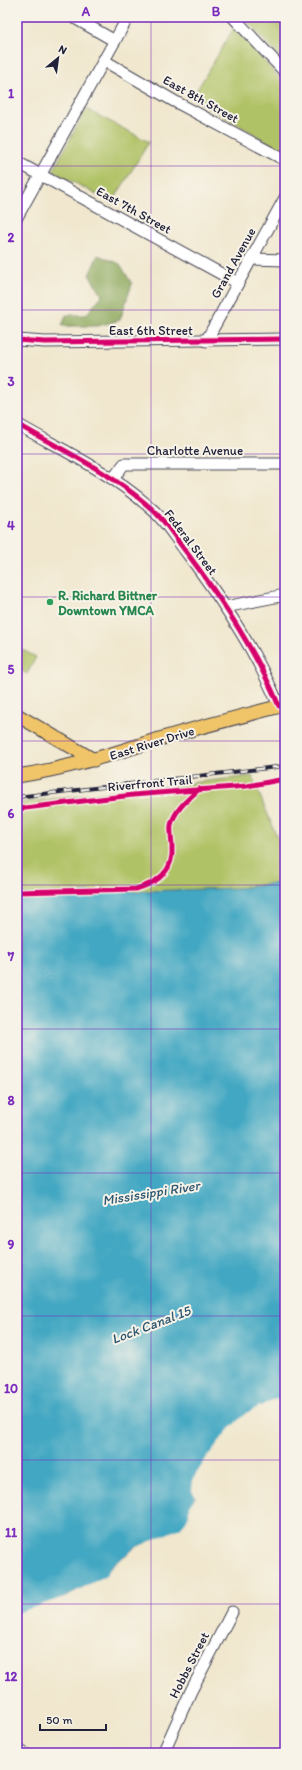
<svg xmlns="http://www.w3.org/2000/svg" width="302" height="1770" font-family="Itim,sans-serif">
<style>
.green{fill:#b0c266;stroke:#697250}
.forest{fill:#8ca85b;stroke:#57654b}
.water{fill:#42a7c2;stroke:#32647e}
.pier{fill:#f0e7ce}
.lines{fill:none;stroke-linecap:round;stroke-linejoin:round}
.minor-casing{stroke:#414051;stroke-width:13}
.major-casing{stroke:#414051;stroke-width:15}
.minor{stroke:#fff;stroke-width:11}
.major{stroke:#f0c469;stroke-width:13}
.rail-casing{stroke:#22223b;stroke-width:4}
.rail{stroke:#f7f3e8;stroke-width:2.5;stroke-dasharray:8;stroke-linecap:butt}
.cycleway-casing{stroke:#f7f3e8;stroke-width:8}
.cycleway{stroke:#d6006c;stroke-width:5}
.grid{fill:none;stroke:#7b2cbf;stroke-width:1;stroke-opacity:0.55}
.leisure-dot{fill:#2e9e5b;stroke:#f7f3e8;stroke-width:1.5}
.labels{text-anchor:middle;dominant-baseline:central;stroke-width:4;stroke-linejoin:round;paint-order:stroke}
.street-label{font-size:13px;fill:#22223b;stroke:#f7f3e8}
.leisure-label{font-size:13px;font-weight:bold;fill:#27864d;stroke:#f7f3e8;text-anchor:start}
.water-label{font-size:14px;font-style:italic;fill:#2f5771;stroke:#f7f3e8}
.neatline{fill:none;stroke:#7b2cbf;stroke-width:1.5}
.grid-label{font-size:13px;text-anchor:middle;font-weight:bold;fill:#7b2cbf}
</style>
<rect width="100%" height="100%" fill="#f7f3e8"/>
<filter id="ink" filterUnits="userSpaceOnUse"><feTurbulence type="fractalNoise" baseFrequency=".025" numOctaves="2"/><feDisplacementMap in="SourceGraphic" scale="8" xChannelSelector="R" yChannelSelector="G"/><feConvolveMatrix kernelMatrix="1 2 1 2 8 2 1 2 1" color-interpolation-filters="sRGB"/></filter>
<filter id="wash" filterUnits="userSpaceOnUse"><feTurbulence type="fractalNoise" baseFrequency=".012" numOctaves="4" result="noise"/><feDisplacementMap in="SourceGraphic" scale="16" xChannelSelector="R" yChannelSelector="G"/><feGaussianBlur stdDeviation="0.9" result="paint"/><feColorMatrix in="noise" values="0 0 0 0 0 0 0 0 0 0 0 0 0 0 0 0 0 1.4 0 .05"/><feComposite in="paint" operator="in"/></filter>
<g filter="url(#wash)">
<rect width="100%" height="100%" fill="#f0e7ce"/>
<g class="green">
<polygon points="243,17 285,17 285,48 280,57"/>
<polygon points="234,28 285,84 285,152 192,98"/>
<polygon points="86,109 149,142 112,203 53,171"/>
<polygon points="17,647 36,657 27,674 17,668"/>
<polygon points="252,776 285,857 285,882 239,888 17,895 17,803"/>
</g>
<polygon class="forest" points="98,255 120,264 132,284 120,320 98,326 62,326 66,315 86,315 102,295 89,275"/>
<polygon class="water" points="285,882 285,1397 240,1421 195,1481 196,1497 190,1519 182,1530 137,1547 113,1565 106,1577 67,1596 17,1616 17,895 239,888"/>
<polygon class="pier" points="285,1394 285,1399 242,1422 227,1440 197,1482 197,1497 192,1519 183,1531 138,1549 115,1567 107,1578 68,1598 17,1618 17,1613 67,1596 105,1576 113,1565 137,1547 180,1528 186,1521 189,1515 189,1505 196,1497 192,1491 193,1479 207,1457 229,1429 246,1413"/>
</g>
<g filter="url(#ink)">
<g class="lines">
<g class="minor-casing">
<g id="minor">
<polyline points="73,17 115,41"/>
<polyline points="233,17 285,72"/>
<polyline points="103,60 174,101 285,160"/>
<polyline points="17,162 238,283"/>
<polyline points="17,217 128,17"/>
<polyline points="251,259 285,260"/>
<polyline points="17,340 45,342 285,339"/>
<polyline points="206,341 285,198"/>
<path d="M17,424C60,449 108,471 146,504C163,517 174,536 187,553C223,601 256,651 279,706"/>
<polyline points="113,479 124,464 285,464"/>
<polyline points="225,607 285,595"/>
<polyline points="17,1750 24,1753"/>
<polyline points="163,1753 191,1691 232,1612"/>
</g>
</g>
<g class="major-casing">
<g id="major">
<polyline points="17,715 94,760"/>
<path d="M17,776C65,769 110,755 156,740C198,727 242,716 285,705"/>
</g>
</g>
<use href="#minor" class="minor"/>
<use href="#major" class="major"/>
<g class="rail-casing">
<polyline id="rail" points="17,797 285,766"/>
</g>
<use href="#rail" class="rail"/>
<g class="cycleway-casing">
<g id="cycleway">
<polyline points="17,340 45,342 285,339"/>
<path d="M17,424C60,449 108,471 146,504C163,517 174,536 187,553C223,601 256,651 279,706"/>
<polyline points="17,809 133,795 247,786 285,779"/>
<path d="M17,892L136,889C157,883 174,872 172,847C172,840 170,831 171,825C175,809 188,800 199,789"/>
</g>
</g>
<use href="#cycleway" class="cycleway"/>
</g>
</g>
<path class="grid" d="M151,17V1753M17,166H285M17,310H285M17,454H285M17,597H285M17,741H285M17,885H285M17,1029H285M17,1173H285M17,1316H285M17,1460H285M17,1604H285"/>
<circle class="leisure-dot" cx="50" cy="602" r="4"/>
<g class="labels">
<g class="street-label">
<text transform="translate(201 99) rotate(29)">East 8th Street</text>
<text transform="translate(134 210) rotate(29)">East 7th Street</text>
<text transform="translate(233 263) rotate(-61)">Grand Avenue</text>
<text x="151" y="330">East 6th Street</text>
<text x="195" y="450">Charlotte Avenue</text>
<text transform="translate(191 542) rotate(53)">Federal Street</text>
<text transform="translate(152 743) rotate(-17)">East River Drive</text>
<text transform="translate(150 783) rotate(-5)">Riverfront Trail</text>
<text transform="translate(189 1665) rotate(-63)">Hobbs Street</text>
</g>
<g class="leisure-label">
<text x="58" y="595">R. Richard Bittner<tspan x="58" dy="15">Downtown YMCA</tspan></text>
</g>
<g class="water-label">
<text transform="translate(151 1193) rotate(-9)">Mississippi River</text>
<text transform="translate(151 1325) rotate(-21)">Lock Canal 15</text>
</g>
</g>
<rect width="302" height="1770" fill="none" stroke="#f7f3e8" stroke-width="44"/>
<g transform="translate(58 58) rotate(29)" stroke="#f7f3e8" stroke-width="3" paint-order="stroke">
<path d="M0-3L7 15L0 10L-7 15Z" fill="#22223b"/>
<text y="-6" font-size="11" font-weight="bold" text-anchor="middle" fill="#22223b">N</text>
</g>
<path d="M40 1724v6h66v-6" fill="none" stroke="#22223b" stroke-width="2"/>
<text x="46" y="1724" font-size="12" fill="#22223b" stroke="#f7f3e8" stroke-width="3" paint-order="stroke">50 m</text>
<rect x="22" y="22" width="258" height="1726" class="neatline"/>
<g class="grid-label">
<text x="86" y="16">A</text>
<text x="216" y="16">B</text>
<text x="11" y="98">1</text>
<text x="11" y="242">2</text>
<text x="11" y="386">3</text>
<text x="11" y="530">4</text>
<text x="11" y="674">5</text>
<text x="11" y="818">6</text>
<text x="11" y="961">7</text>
<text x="11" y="1105">8</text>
<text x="11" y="1249">9</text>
<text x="11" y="1393">10</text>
<text x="11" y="1537">11</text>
<text x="11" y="1681">12</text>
</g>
</svg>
